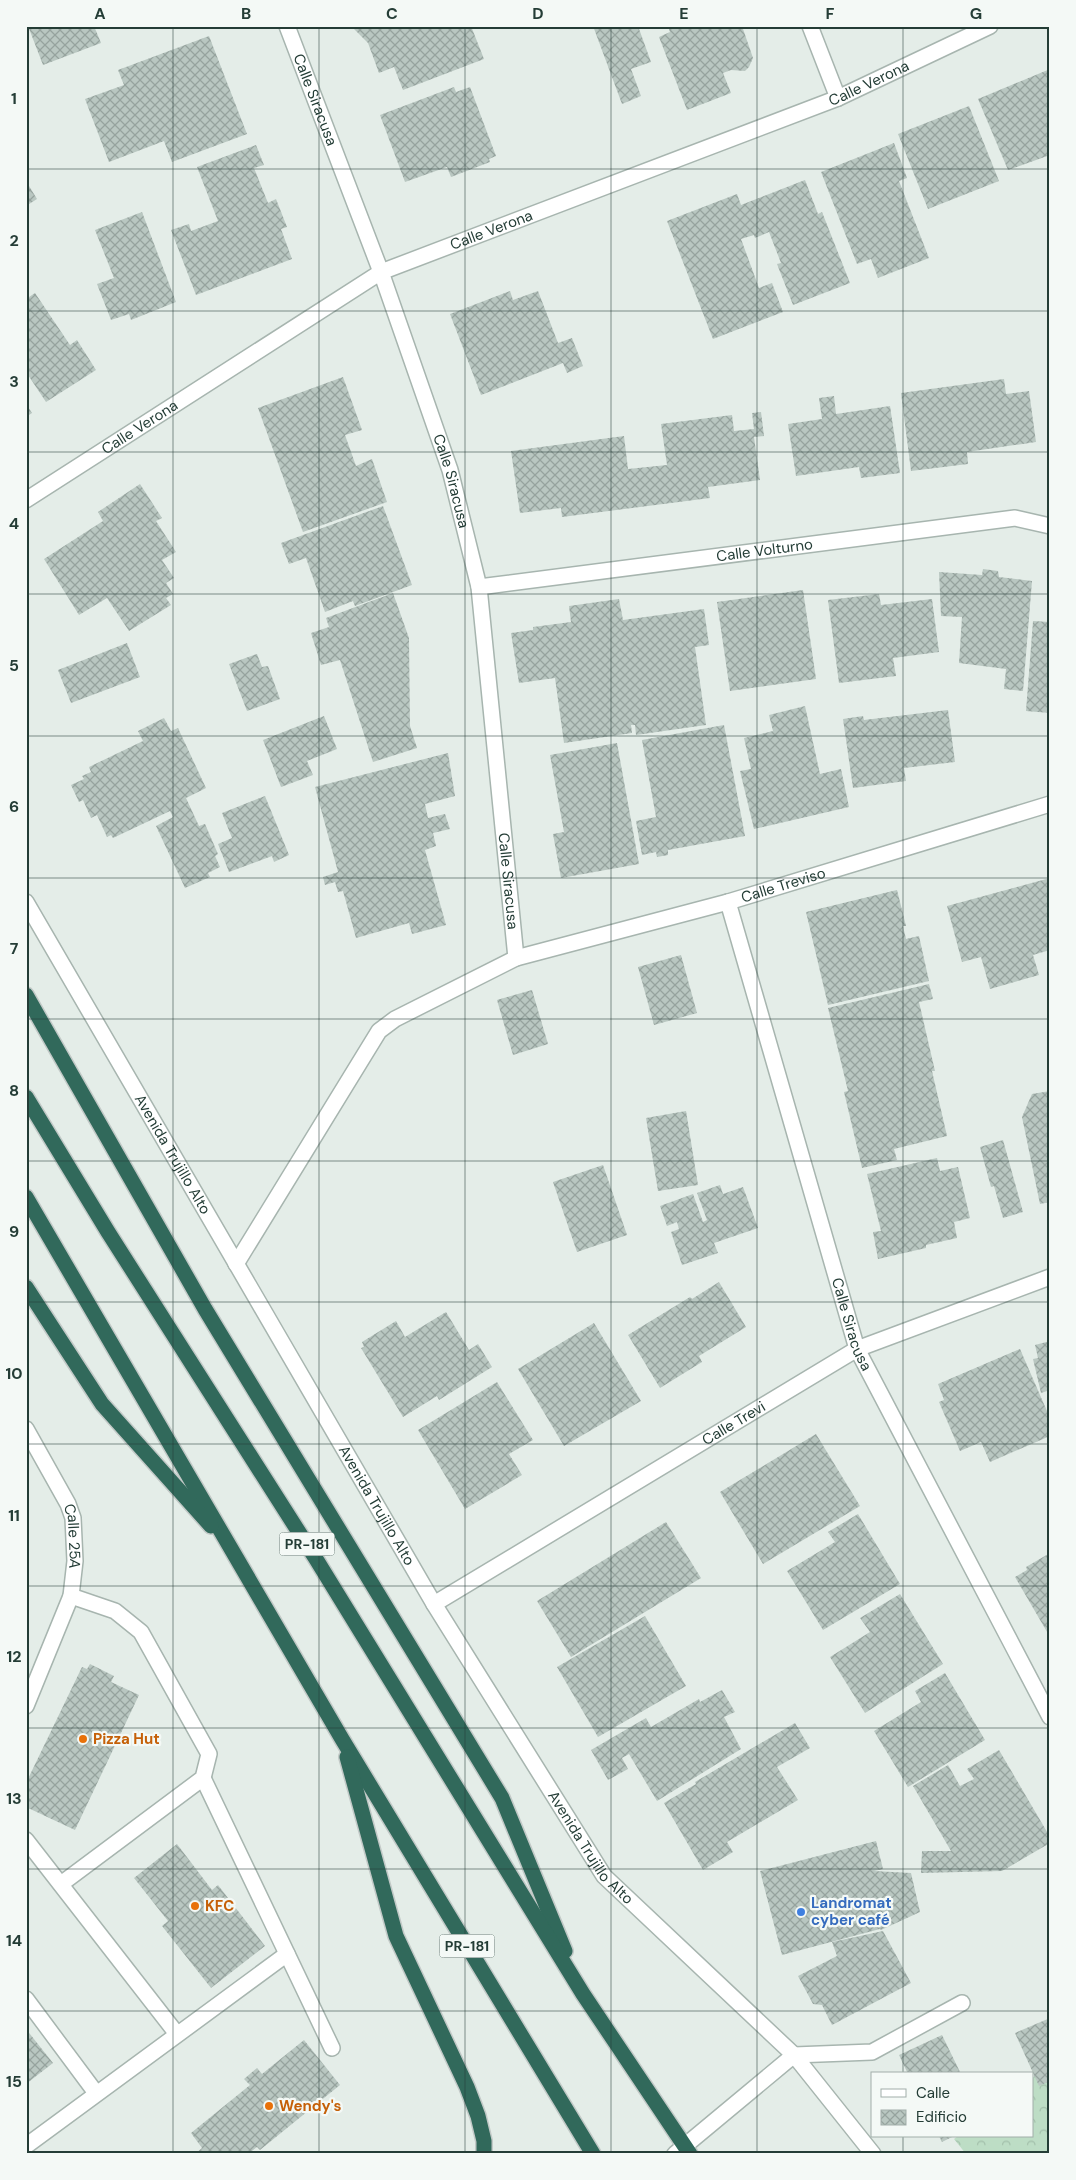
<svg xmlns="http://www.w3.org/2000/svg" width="1076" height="2180" font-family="'DM Sans',sans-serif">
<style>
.park{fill:url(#park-crowns)}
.building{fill:url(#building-cross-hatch)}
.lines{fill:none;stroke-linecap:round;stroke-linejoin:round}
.minor-casing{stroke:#a7b5af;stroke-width:18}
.highway-casing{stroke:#c2c9c7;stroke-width:18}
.minor{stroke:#fff;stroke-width:15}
.highway{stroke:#31695b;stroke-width:15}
.grid{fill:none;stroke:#243d36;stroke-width:1;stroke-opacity:0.55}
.food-dot{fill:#e8710a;stroke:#f4f9f6;stroke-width:2}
.shop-dot{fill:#3f7fe0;stroke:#f4f9f6;stroke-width:2}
.labels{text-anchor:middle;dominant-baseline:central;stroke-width:4.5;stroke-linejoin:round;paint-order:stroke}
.shield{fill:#f4f9f6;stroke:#627570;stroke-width:1}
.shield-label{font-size:14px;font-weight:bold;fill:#243d36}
.street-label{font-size:15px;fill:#243d36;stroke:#f4f9f6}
.food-label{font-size:15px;font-weight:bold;fill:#c56008;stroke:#f4f9f6;text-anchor:start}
.shop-label{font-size:15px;font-weight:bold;fill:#366cbe;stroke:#f4f9f6;text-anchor:start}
.neatline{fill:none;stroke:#243d36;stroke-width:2}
.grid-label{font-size:16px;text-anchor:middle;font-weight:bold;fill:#243d36}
</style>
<defs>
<pattern id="park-crowns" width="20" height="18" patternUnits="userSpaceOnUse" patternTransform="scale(1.25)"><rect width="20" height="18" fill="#bdddc5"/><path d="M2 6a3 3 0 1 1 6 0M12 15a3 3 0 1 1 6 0" fill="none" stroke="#a2bfaa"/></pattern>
<pattern id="building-cross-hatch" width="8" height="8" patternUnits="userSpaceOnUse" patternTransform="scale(1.25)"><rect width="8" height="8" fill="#b9c7c1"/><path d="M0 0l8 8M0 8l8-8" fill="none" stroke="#96a39e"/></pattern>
</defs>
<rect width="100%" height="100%" fill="#e4ede8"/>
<polygon class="park" points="1050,2064 1050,2154 966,2154 954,2139 958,2136 1032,2136 1032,2078"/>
<g class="building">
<polygon points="28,26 94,26 101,43 43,65"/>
<polygon points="351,26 471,26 484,59 403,90 394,67 379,73 368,43"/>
<polygon points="593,26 638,26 651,62 631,69 641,96 622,104"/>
<polygon points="668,26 742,26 753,58 749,67 745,71 731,70 723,73 731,93 687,110 659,37 670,32"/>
<polygon points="209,36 247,134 172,162 164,141 109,162 85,99 124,85 118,70"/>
<polygon points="1050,69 1050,155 1008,170 978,99"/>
<polygon points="454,87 456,92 470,87 496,156 489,159 490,162 451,177 447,167 405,182 380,115"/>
<polygon points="969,106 999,181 928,209 898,134"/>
<polygon points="894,143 907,178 899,181 929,258 878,278 871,259 857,264 821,172"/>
<polygon points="256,145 264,165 254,168 268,203 276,199 287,227 281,229 292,259 196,295 171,230 189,224 191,231 218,221 197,167"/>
<polygon points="805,180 818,214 822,212 850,283 793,305 777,264 781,263 769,232 755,238 754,235 741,239 759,288 772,283 783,312 713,339 667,221 737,194 741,205"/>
<polygon points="26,181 37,199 26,206"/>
<polygon points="142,212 176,302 131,320 129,314 111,320 97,284 114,278 95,230"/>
<polygon points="510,291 513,300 538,291 558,343 572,338 583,366 567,373 563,363 481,395 450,314"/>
<polygon points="35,293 70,345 77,340 96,370 46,402 26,372 26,299"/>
<polygon points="343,377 362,430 345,435 356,466 372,459 387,502 303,532 258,408"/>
<polygon points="1004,379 1006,394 1029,391 1036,442 967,452 968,464 911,471 901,393"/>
<polygon points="834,396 836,414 890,406 900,473 861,478 859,467 796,476 788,424 822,419 819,398"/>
<polygon points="26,404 32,413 26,417"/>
<polygon points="761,412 764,436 754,437 760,480 708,487 710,498 562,517 561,508 520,513 511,451 624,436 628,469 667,465 661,424 732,415 734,431 754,429 752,413"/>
<polygon points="140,484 162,518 156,521 176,552 162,560 174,578 166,583 173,594 166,598 171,605 129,631 107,598 79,615 44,559 103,521 98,512"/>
<polygon points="383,506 412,585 355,606 353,601 325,612 306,558 289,564 281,543"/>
<polygon points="983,569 998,571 999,577 1032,581 1023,691 1004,689 1006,669 959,663 962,617 941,616 939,572 982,575"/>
<polygon points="803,590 816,679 730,691 717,602"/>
<polygon points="393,593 409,638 410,726 417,748 373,762 340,660 321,665 311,633 329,627 326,618"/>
<polygon points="879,594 881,605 932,599 939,652 893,658 896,676 839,683 828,600"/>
<polygon points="619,599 623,620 704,609 709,645 695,647 706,725 636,735 635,725 631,725 632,733 564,743 555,678 519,683 511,633 533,630 533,627 571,622 569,606"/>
<polygon points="1033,621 1050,622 1050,713 1026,711"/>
<polygon points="127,643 140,677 71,703 58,670"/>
<polygon points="257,654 262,667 268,666 280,699 247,711 229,664"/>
<polygon points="805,706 820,774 841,769 849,807 754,829 740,771 751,769 744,738 773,731 769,715"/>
<polygon points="948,710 955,762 904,768 906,781 853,788 843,719 863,716 864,720"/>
<polygon points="324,716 337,749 307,761 313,775 281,787 263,740"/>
<polygon points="164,718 171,731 178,728 206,788 186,798 199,826 205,824 218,854 215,856 220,867 208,873 210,877 185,888 156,826 173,817 170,811 113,838 111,835 107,837 97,815 91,818 83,800 79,802 71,785 84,779 82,776 91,772 89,767 143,741 138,731"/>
<polygon points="724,725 745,836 668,850 668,855 657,857 656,852 642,855 636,821 656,817 642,740"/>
<polygon points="617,743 639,864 561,878 553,834 564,832 550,755"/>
<polygon points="448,753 455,796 425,804 428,818 445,814 450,829 433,833 436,846 425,850 446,925 412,934 409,923 356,938 343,891 338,892 335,882 325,885 323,877 338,872 315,787"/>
<polygon points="265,796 289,855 274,862 272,856 229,872 218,844 232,838 222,813"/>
<polygon points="1050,878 1050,950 1033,955 1039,975 990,989 981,957 962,962 947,906"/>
<polygon points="897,890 906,926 903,926 906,939 919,936 929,981 828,1005 806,912"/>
<polygon points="681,955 697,1013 654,1025 638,967"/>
<polygon points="929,984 933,999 919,1002 935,1071 932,1071 947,1136 894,1149 897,1160 862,1168 844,1092 848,1091 828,1008"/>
<polygon points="532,990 548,1044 513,1055 497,1000"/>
<polygon points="1050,1091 1050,1202 1040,1204 1022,1117 1032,1094"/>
<polygon points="686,1111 698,1185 658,1191 646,1118"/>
<polygon points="1003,1140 1023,1212 1003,1218 994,1186 991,1187 980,1147"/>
<polygon points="937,1158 940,1171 958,1167 970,1218 954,1222 957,1238 926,1245 926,1248 878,1259 873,1232 881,1231 867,1174"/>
<polygon points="603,1165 627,1235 577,1252 553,1182"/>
<polygon points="720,1185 723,1194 743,1187 758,1228 714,1243 718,1253 682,1265 671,1232 679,1229 677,1222 667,1226 660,1206 693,1194 703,1222 707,1220 697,1193"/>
<polygon points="719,1282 746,1327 699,1356 702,1362 660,1388 628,1335 690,1297 692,1299"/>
<polygon points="446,1312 469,1350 478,1344 492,1367 439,1400 437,1396 403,1417 361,1348 364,1347 362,1342 396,1321 405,1337"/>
<polygon points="594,1323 641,1401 564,1446 518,1369"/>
<polygon points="1050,1341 1050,1390 1041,1393 1033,1359 1038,1358 1035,1345"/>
<polygon points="1020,1349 1050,1418 1050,1436 990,1462 981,1442 960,1451 939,1402 944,1400 938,1384"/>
<polygon points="497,1382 533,1440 509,1454 522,1475 465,1509 418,1430"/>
<polygon points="816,1434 860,1506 763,1564 720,1492"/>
<polygon points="858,1514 900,1584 823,1630 787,1571 835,1542 828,1532"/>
<polygon points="666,1522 701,1578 571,1657 537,1601"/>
<polygon points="1050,1553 1050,1637 1015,1577 1027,1570 1026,1567"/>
<polygon points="900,1594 943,1664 865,1713 830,1657 870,1632 860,1618"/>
<polygon points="645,1616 686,1686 598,1737 557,1667"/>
<polygon points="90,1664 114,1676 111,1682 139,1695 75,1830 26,1807 26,1783 82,1667 87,1669"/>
<polygon points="945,1673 985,1740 908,1787 874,1731 921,1702 915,1691"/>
<polygon points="722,1690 735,1712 724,1717 741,1749 657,1801 629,1754 622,1758 628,1769 608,1780 591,1750 646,1718 651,1727 699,1699 700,1702"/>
<polygon points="795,1723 810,1748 777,1767 798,1800 727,1842 733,1852 703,1870 664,1803 696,1784 695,1782"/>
<polygon points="999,1750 1050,1837 1050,1843 1002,1871 921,1873 922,1851 951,1851 913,1786 948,1765 960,1786 974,1779 967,1769"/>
<polygon points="876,1841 883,1869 874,1871 911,1873 920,1912 881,1930 880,1929 782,1955 760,1871"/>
<polygon points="177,1844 212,1890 218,1885 265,1946 211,1988 162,1926 168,1921 134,1878"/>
<polygon points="883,1931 911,1983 832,2025 822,2005 813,2004 798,1976 837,1956 832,1942"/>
<polygon points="1050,2018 1050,2081 1039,2086 1015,2033"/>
<polygon points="26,2029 53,2063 26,2084"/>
<polygon points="942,2035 961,2074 908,2074 899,2055"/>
<polygon points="304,2040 340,2085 260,2150 257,2147 248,2154 195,2154 202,2148 191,2133 250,2085 244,2079 257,2068 262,2074"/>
<polygon points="939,2136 954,2136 942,2142"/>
</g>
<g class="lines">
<g class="minor-casing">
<g id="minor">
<path id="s1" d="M287,26L381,272L450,470L479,587L516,958"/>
<polyline points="810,26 838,98"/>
<path id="s2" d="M26,500L381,272L838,98L990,26"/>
<path id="s3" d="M479,587L1015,518L1050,526"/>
<path id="s4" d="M26,902L434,1604L604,1876L794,2055L873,2154"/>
<path id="s5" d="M728,902L857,1349L1050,1717"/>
<path id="s6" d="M236,1264L379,1031L395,1019L516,958L728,902L1050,804"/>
<path id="s7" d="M26,1429L68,1504L73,1518L75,1561L71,1596L26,1706"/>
<path id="s8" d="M434,1604L857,1349L1050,1277"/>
<polyline points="203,1778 332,2048"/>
<polyline points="26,1840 177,2034"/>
<polyline points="61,1884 203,1778 209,1754 141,1632 115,1611 71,1596"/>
<polyline points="26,1999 96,2093"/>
<polyline points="794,2055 872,2052 962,2003"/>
<polyline points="26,2146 287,1954"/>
<polyline points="675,2154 794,2055"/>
</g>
</g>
<g class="highway-casing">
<g id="highway">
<polyline points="26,995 205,1309 502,1798 565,1951"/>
<polyline points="26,1097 108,1232 316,1559 583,1994 690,2154"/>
<polyline points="26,1197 342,1739 593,2154"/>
<polyline points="26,1287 102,1404 211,1526"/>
<polyline points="347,1757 396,1936 467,2087 478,2116 484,2141 484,2154"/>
</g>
</g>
<use href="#minor" class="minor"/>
<use href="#highway" class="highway"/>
</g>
<path class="grid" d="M173,26V2154M319,26V2154M465,26V2154M611,26V2154M757,26V2154M903,26V2074M26,169H1050M26,311H1050M26,452H1050M26,594H1050M26,736H1050M26,878H1050M26,1019H1050M26,1161H1050M26,1302H1050M26,1444H1050M26,1586H1050M26,1728H1050M26,1869H1050M26,2011H1050M903,2136V2154"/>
<g class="food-dot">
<circle cx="83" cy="1739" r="5"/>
<circle cx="195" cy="1906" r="5"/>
<circle cx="269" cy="2106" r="5"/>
</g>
<circle class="shop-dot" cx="801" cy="1912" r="5"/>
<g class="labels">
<g class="shield">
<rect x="279.5" y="1532.5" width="55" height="23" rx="4"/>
<rect x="439.5" y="1934.5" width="55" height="23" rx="4"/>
</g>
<g class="shield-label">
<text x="307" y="1544">PR-181</text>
<text x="467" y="1946">PR-181</text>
</g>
<g class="street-label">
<text stroke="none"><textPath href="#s2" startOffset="945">Calle Verona</textPath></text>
<text stroke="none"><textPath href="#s1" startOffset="79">Calle Siracusa</textPath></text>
<text stroke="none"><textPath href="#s2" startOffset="540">Calle Verona</textPath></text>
<text stroke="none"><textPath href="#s2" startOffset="135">Calle Verona</textPath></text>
<text stroke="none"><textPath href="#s1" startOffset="484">Calle Siracusa</textPath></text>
<text stroke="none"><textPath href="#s3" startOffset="288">Calle Volturno</textPath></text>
<text stroke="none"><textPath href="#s1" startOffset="889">Calle Siracusa</textPath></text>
<text stroke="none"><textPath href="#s6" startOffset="706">Calle Treviso</textPath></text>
<text stroke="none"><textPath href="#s4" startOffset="292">Avenida Trujillo Alto</textPath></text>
<text stroke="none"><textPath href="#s5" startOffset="440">Calle Siracusa</textPath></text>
<text stroke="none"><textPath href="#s8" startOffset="350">Calle Trevi</textPath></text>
<text stroke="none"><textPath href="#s4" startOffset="698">Avenida Trujillo Alto</textPath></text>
<text stroke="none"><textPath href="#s7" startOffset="119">Calle 25A</textPath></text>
<text stroke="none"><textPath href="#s4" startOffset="1102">Avenida Trujillo Alto</textPath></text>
</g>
<g class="food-label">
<text x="93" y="1739">Pizza Hut</text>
<text x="205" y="1906">KFC</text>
<text x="279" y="2106">Wendy's</text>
</g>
<g class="shop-label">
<text x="811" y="1903">Landromat<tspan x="811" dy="17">cyber café</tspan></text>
</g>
</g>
<rect width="1076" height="2180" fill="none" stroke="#f4f9f6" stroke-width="55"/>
<rect x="871" y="2072" width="162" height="65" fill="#f4f9f6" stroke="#a1aea9"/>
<rect x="881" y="2089" width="25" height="8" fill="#ffffff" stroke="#a1aea9"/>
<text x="916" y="2098" font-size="15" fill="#243d36">Calle</text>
<rect x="881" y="2110" width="25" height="15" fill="url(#building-cross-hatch)" stroke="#a1aea9"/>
<text x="916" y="2122" font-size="15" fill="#243d36">Edificio</text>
<rect x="28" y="28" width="1020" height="2124" class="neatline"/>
<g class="grid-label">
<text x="100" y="19">A</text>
<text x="246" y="19">B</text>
<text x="392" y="19">C</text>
<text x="538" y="19">D</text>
<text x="684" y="19">E</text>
<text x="830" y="19">F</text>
<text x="976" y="19">G</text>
<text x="14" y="104">1</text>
<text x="14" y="246">2</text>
<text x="14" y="387">3</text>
<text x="14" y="529">4</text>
<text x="14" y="671">5</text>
<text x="14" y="812">6</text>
<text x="14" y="954">7</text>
<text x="14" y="1096">8</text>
<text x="14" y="1237">9</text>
<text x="14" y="1379">10</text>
<text x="14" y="1521">11</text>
<text x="14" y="1662">12</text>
<text x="14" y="1804">13</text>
<text x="14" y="1946">14</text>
<text x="14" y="2087">15</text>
</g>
</svg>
